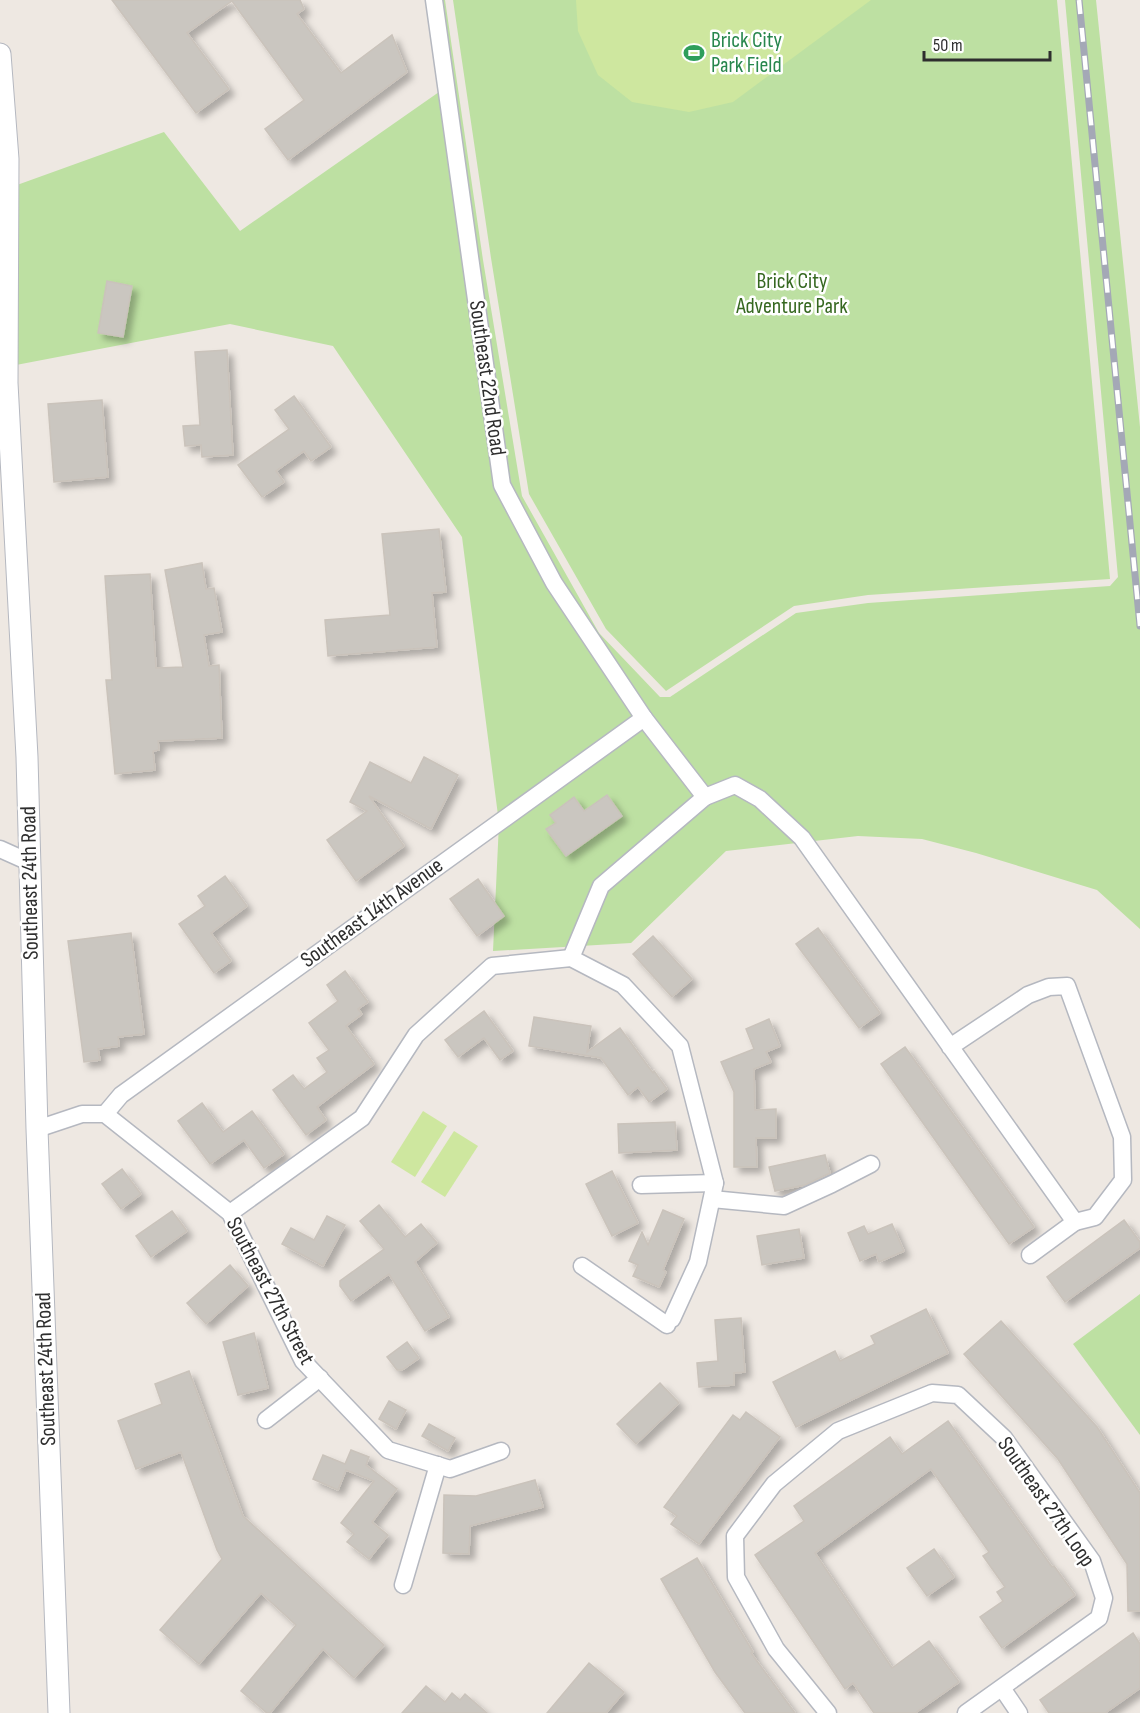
<svg xmlns="http://www.w3.org/2000/svg" width="1140" height="1713" font-family="'Sofia Sans Condensed',sans-serif">
<style>
.green{fill:#bde0a2}
.pitch{fill:#cee79f}
.building{fill:#cac6c0;stroke:#cac3bb;stroke-width:1.5;filter:url(#shadow)}
.lines{fill:none;stroke-linecap:round;stroke-linejoin:round}
.minor-casing{stroke:#b5b8c0;stroke-width:19}
.tertiary-casing{stroke:#b5b8c0;stroke-width:23}
.minor{stroke:#fff;stroke-width:16}
.tertiary{stroke:#fff;stroke-width:21}
.rail-casing{stroke:#a4a8b6;stroke-width:7}
.rail{stroke:#fff;stroke-width:4.5;stroke-dasharray:14;stroke-linecap:butt}
.labels{text-anchor:middle;dominant-baseline:central;stroke-width:5;stroke-linejoin:round;paint-order:stroke}
.leisure-label{font-size:22px;fill:#27864d;stroke:#fff;text-anchor:start}
.park-label{font-size:22px;fill:#366820;stroke:#fff}
.street-label{font-size:22px;fill:#2e2e2e;stroke:#fff}
</style>
<defs>
<filter id="shadow"><feDropShadow dx="5.5" dy="5.5" stdDeviation="3" flood-color="#0004"/></filter>
</defs>
<rect width="100%" height="100%" fill="#eee8e2"/>
<g class="green">
<polygon points="431,0 445,0 483,260 522,496 599,633 660,697 670,697 796,613 868,603 1110,586 1118,577 1065,0 1096,0 1140,427 1140,929 1097,890 976,853 922,839 858,836 726,851 631,943 493,951 499,823 462,537 333,346 230,324 16,365 17,185 164,132 240,231 449,85"/>
<polygon points="453,0 1057,0 1110,579 868,595 794,606 666,691 606,629 529,494 491,258"/>
<polygon points="1140,1294 1140,1435 1073,1344"/>
</g>
<g class="pitch">
<polygon points="576,0 871,0 733,102 689,112 632,102 598,75 578,31"/>
<polygon points="423,1111 447,1126 415,1177 391,1162"/>
<polygon points="454,1131 478,1146 445,1197 421,1182"/>
</g>
<g class="building">
<polygon points="112,0 300,0 304,9 297,14 341,73 392,35 407,72 288,160 265,129 304,100 232,1 187,33 229,89 196,113"/>
<polygon points="107,281 132,286 123,337 98,333"/>
<polygon points="227,350 233,455 202,457 201,445 185,446 183,426 200,425 195,352"/>
<polygon points="294,396 331,447 311,461 304,451 276,471 284,482 262,497 238,465 289,429 275,410"/>
<polygon points="102,400 108,477 54,482 48,404"/>
<polygon points="439,529 446,592 432,593 437,647 328,656 325,620 390,615 382,534"/>
<polygon points="202,563 206,589 214,588 222,632 204,635 209,666 219,665 222,738 158,741 159,750 153,751 155,770 115,774 106,680 112,680 105,576 150,574 156,668 183,667 165,570"/>
<polygon points="424,757 458,775 431,829 369,796 404,846 356,881 327,840 367,811 350,802 370,762 411,783"/>
<polygon points="607,795 622,816 566,856 546,829 556,823 550,815 574,797 584,811"/>
<polygon points="225,876 247,906 211,933 231,961 214,973 179,924 205,906 198,896"/>
<polygon points="478,879 504,916 477,936 450,899"/>
<polygon points="818,928 880,1013 859,1028 796,944"/>
<polygon points="131,933 144,1034 118,1037 119,1046 98,1049 100,1060 84,1062 68,941"/>
<polygon points="653,936 692,979 672,997 633,954"/>
<polygon points="345,971 368,1002 358,1009 362,1014 346,1026 374,1064 317,1107 326,1120 306,1135 273,1090 293,1075 304,1089 327,1072 317,1058 329,1050 309,1023 338,1001 327,985"/>
<polygon points="484,1011 513,1051 500,1060 484,1038 458,1057 445,1040"/>
<polygon points="534,1017 591,1026 587,1052 620,1028 653,1073 654,1071 667,1089 649,1102 638,1087 628,1095 601,1058 529,1046"/>
<polygon points="769,1019 780,1046 766,1052 771,1062 754,1069 755,1110 776,1109 776,1138 756,1138 757,1167 734,1167 734,1092 721,1062 754,1049 746,1029"/>
<polygon points="905,1047 1034,1227 1009,1244 881,1064"/>
<polygon points="202,1103 223,1132 252,1111 284,1154 264,1168 244,1140 210,1164 178,1121"/>
<polygon points="675,1122 677,1150 619,1153 618,1124"/>
<polygon points="825,1155 830,1173 805,1185 775,1191 769,1167"/>
<polygon points="122,1169 141,1194 121,1209 102,1184"/>
<polygon points="612,1171 638,1223 612,1236 586,1184"/>
<polygon points="379,1205 405,1237 421,1224 437,1243 415,1262 449,1317 425,1331 389,1274 351,1301 340,1286 340,1281 384,1249 360,1221"/>
<polygon points="663,1210 684,1219 663,1270 666,1272 659,1287 633,1276 638,1265 629,1261 642,1232 648,1245"/>
<polygon points="172,1211 187,1231 151,1257 136,1236"/>
<polygon points="327,1216 345,1225 323,1266 282,1244 291,1228 314,1240"/>
<polygon points="1124,1220 1140,1242 1140,1248 1065,1302 1047,1277"/>
<polygon points="892,1224 904,1251 879,1262 876,1254 860,1261 848,1233 864,1226 868,1234"/>
<polygon points="799,1229 804,1258 762,1265 757,1236"/>
<polygon points="230,1265 248,1286 206,1324 187,1303"/>
<polygon points="926,1309 948,1353 796,1427 773,1382 835,1351 840,1361 875,1344 871,1336"/>
<polygon points="741,1318 745,1372 734,1373 734,1385 699,1387 697,1363 718,1361 715,1320"/>
<polygon points="1001,1321 1097,1427 1140,1493 1140,1611 1128,1611 1127,1564 1058,1459 964,1354"/>
<polygon points="254,1333 268,1388 238,1395 223,1342"/>
<polygon points="407,1342 419,1358 402,1370 397,1370 387,1357"/>
<polygon points="189,1371 243,1516 384,1645 354,1678 323,1649 270,1713 267,1713 241,1691 296,1625 261,1593 199,1664 160,1630 222,1559 217,1550 181,1452 136,1469 118,1421 162,1404 155,1384"/>
<polygon points="660,1383 679,1403 636,1444 617,1424"/>
<polygon points="389,1401 406,1410 396,1429 379,1419"/>
<polygon points="746,1412 780,1437 699,1544 671,1524 677,1516 664,1507 733,1415 740,1420"/>
<polygon points="948,1421 1052,1567 1054,1566 1075,1595 1002,1648 980,1617 1003,1601 997,1592 1005,1587 983,1556 989,1552 931,1469 815,1553 892,1668 929,1641 959,1682 915,1713 874,1713 853,1683 845,1689 755,1555 804,1521 794,1506 890,1437 902,1454"/>
<polygon points="429,1424 455,1438 448,1451 422,1436"/>
<polygon points="351,1450 369,1457 366,1465 397,1489 372,1522 388,1535 369,1559 347,1542 354,1534 341,1523 374,1481 346,1470 338,1490 313,1479 323,1455 345,1464"/>
<polygon points="535,1480 543,1507 470,1526 469,1554 443,1553 444,1495 476,1496"/>
<polygon points="934,1549 954,1577 927,1596 907,1568"/>
<polygon points="697,1558 753,1652 751,1653 795,1713 745,1713 715,1672 661,1579"/>
<polygon points="1133,1633 1140,1644 1140,1688 1105,1713 1049,1713 1040,1700"/>
<polygon points="589,1663 624,1692 606,1713 547,1713"/>
<polygon points="426,1686 445,1702 452,1693 460,1700 465,1694 487,1713 402,1713"/>
</g>
<g class="lines">
<g class="minor-casing">
<g id="minor">
<polyline points="434,0 502,485 554,583 644,718 705,797 601,886 571,958"/>
<polyline points="705,797 735,785 760,799 802,838 1075,1222 1095,1217 1123,1180 1122,1137 1067,986 1049,987 1028,995 950,1047"/>
<polyline points="0,849 29,862"/>
<polyline points="105,1114 121,1095 644,718"/>
<polyline points="37,1129 82,1114 105,1114 230,1213 303,1361 388,1450 450,1469 501,1451"/>
<polyline points="641,1185 715,1183"/>
<polyline points="712,1199 784,1206 832,1184 871,1164"/>
<polyline points="230,1213 362,1118 416,1035 492,966 571,958 623,985 680,1046 715,1183 698,1262 672,1319"/>
<polyline points="1030,1255 1075,1222"/>
<polyline points="582,1266 667,1325"/>
<polyline points="266,1420 320,1378"/>
<polyline points="403,1585 438,1465"/>
<polyline points="1002,1688 1019,1713"/>
<polyline points="828,1713 776,1649 736,1577 735,1536 774,1484 838,1431 932,1393 958,1395 1004,1438 1092,1561 1104,1598 1099,1618 966,1713"/>
</g>
</g>
<g class="tertiary-casing">
<polyline id="tertiary" points="0,54 8,159 7,383 27,757 37,1129 59,1713"/>
</g>
<use href="#minor" class="minor"/>
<use href="#tertiary" class="tertiary"/>
<g class="rail-casing">
<polyline id="rail" points="1079,0 1140,626"/>
</g>
<use href="#rail" class="rail"/>
</g>
<defs>
<g id="stadium-bare" transform="scale(1.62)"><path d="M0-5a6.5 5 0 1 0 0 10a6.5 5 0 1 0 0-10ZM-3.5-1.8h7v3.6h-7Z" fill="#2e9e5b" stroke="#fff" stroke-width="2.5" paint-order="stroke"/></g>
</defs>
<g fill-rule="evenodd">
<use href="#stadium-bare" x="694" y="53"/>
</g>
<g class="labels">
<g class="leisure-label">
<text x="711" y="40">Brick City<tspan x="711" dy="25">Park Field</tspan></text>
</g>
<g class="park-label">
<text x="792" y="281">Brick City<tspan x="792" dy="25">Adventure Park</tspan></text>
</g>
<g class="street-label">
<text transform="translate(487 378) rotate(82)">Southeast 22nd Road</text>
<text transform="translate(30 883) rotate(-91)">Southeast 24th Road</text>
<text transform="translate(372 913) rotate(-36)">Southeast 14th Avenue</text>
<text transform="translate(270 1291) rotate(62)">Southeast 27th Street</text>
<text transform="translate(46 1369) rotate(-92)">Southeast 24th Road</text>
<text transform="translate(1046 1502) rotate(55)">Southeast 27th Loop</text>
</g>
</g>
<path d="M924 51v9h126v-9" fill="none" stroke="#2e2e2e" stroke-width="3"/>
<text x="933" y="51" font-size="18" fill="#2e2e2e" stroke="#ffffff" stroke-width="4.5" paint-order="stroke">50 m</text>
</svg>
